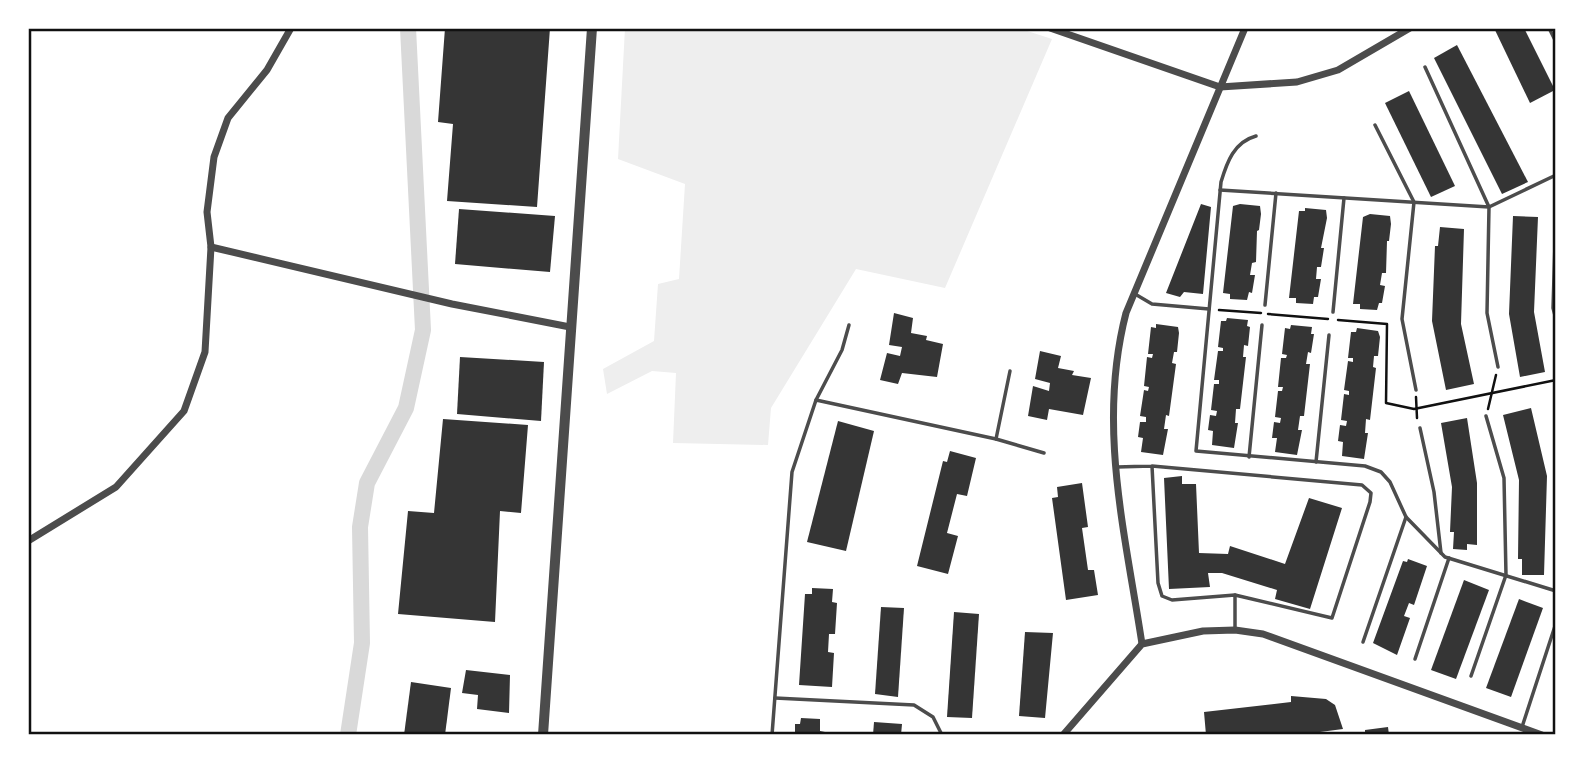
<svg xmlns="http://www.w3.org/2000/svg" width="1584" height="763" font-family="'DejaVu Sans',sans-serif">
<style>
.green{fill:#eee}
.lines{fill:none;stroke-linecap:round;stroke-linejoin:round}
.canal{stroke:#d9d9d9;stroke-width:16}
.building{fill:#353535}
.path{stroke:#111;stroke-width:2.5}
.service{stroke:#4c4c4c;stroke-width:3.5}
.minor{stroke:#4c4c4c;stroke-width:7}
.tertiary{stroke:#4c4c4c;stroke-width:10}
.neatline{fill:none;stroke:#111;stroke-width:2.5}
</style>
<rect width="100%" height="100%" fill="#fff"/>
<polygon class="green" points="625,28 1018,28 1052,39 945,288 856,269 771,408 768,445 673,443 676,373 652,371 607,394 603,369 654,341 658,284 679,279 685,184 618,159"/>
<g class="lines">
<polyline class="canal" points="348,735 362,643 360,527 367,483 406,408 423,330 408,28"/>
</g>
<g class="building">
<polygon points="445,28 550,28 537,207 447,201 453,124 438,122"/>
<polygon points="1494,28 1524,28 1555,90 1530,103"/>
<polygon points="1457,45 1528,182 1502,194 1434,58"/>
<polygon points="1409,91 1455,186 1431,197 1385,103"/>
<polygon points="1201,204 1211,207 1203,294 1184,292 1180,297 1166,293"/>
<polygon points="1240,204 1260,206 1261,214 1259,230 1257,231 1256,262 1252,263 1250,275 1255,275 1252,293 1249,292 1247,300 1230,299 1230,294 1223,293 1233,206"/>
<polygon points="1305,208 1326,210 1327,218 1321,248 1324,248 1321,267 1317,267 1316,279 1321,279 1318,297 1314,297 1313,304 1296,303 1296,298 1289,298 1299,211 1305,211"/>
<polygon points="459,209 555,216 550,272 455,264"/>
<polygon points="1370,214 1390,216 1391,224 1389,241 1387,241 1386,273 1382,273 1380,285 1385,286 1382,303 1379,303 1377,310 1360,309 1360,304 1353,304 1363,217"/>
<polygon points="1513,216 1538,217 1534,312 1545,372 1520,377 1509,314"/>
<polygon points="1440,227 1464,229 1461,324 1474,384 1446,390 1432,321 1435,246 1438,246"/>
<polygon points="894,313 913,318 911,333 927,336 926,340 943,344 937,377 902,373 898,384 880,380 887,353 900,356 902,347 889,345"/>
<polygon points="1227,318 1248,320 1247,326 1250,327 1248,346 1244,345 1243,357 1246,357 1240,409 1236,409 1235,423 1238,423 1234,448 1212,445 1213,431 1208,430 1210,415 1216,416 1217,411 1211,410 1214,384 1219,384 1219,380 1214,380 1218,351 1223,351 1223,348 1218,347 1221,321 1226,321"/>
<polygon points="1156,324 1178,327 1179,333 1177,352 1174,352 1172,363 1176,364 1169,416 1166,415 1164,429 1168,429 1163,455 1141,452 1143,438 1138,437 1140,422 1146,422 1146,417 1140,416 1144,390 1148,391 1149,387 1144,386 1147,357 1152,358 1153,354 1148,354 1151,327 1156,328"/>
<polygon points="1291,325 1312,327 1311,334 1314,334 1311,353 1308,352 1306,364 1310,364 1304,416 1300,416 1298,430 1302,430 1297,455 1275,452 1277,438 1272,438 1274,422 1280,423 1281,418 1275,417 1278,391 1282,391 1283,387 1278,387 1281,358 1286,358 1287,355 1282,354 1285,328 1290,329"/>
<polygon points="1357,328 1378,331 1380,337 1378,356 1374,356 1373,367 1376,368 1370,420 1366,419 1365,433 1368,433 1364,459 1342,456 1343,442 1338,441 1340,425 1346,426 1347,421 1341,420 1344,394 1349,395 1349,391 1344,390 1348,361 1353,362 1353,358 1348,358 1351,332 1356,332"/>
<polygon points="1040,351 1061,356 1058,368 1074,371 1072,375 1091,378 1083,415 1049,409 1047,420 1028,416 1033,386 1049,391 1050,383 1035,379"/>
<polygon points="460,357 544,362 541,421 457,414"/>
<polygon points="1531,408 1547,476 1544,575 1522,575 1522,559 1518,559 1519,480 1503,415"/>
<polygon points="1467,418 1477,483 1477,545 1467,544 1467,550 1453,549 1454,532 1450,532 1452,487 1441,423"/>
<polygon points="443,419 528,425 521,513 500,511 495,622 398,614 408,511 434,513"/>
<polygon points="838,421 874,431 846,551 807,542"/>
<polygon points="950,451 976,458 967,496 957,494 947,533 958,536 948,574 917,566 943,461 947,462"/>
<polygon points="1182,476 1182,484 1196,484 1199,553 1228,554 1230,546 1285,564 1309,498 1342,508 1310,609 1275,599 1277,590 1222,573 1208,573 1210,587 1169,589 1164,478"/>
<polygon points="1082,483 1088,527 1082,528 1088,570 1094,570 1098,595 1066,600 1052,498 1058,497 1057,487"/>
<polygon points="1408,559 1427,566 1414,605 1409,603 1404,616 1410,618 1397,655 1373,643 1403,561 1407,562"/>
<polygon points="1464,580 1489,590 1456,679 1431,670"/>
<polygon points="812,588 833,589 832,602 837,603 835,634 829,634 828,652 834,653 832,687 799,685 805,594 812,594"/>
<polygon points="1519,599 1543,608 1511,697 1486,688"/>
<polygon points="881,607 904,608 898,697 875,694"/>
<polygon points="954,612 979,614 972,718 947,717"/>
<polygon points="1025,632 1053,633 1045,718 1019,716"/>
<polygon points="466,670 510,675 509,713 477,709 478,695 462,693"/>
<polygon points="411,682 451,688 445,735 404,735"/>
<polygon points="1291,696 1326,699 1335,705 1343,729 1297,735 1206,735 1204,712 1291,702"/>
<polygon points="801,718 820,719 820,731 825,732 825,735 795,735 795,724 800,724"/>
<polygon points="874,722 902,724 901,735 873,735"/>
<polygon points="1388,727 1389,735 1365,735 1365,730"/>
</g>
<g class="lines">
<g class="path">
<polyline points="1219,310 1261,313"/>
<polyline points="1268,314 1328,319"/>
<polyline points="1338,320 1387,324 1386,403 1414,409 1556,380"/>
<polyline points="1416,397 1417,418"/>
<polyline points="1488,409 1496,375"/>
</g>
<g class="service">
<polyline points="1549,28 1556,42"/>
<polyline points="1425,67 1489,207 1487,313 1498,367"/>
<polyline points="1375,125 1414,202 1402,319 1416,390"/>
<path d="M1256,136C1234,142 1227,162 1221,182L1196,451L1365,466L1381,472L1390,482L1406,517L1445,557L1556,591"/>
<polyline points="1220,190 1489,207 1556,175"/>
<polyline points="1556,212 1553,308 1556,319"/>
<polyline points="1135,294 1152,304 1209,309"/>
<polyline points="1265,305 1276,193"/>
<polyline points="1333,312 1344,198"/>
<polyline points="816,400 842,350 849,325"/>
<polyline points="1420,428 1434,492 1441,553"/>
<polyline points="996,439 1010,371"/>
<polyline points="1249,457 1262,325"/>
<polyline points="1316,462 1329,335"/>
<polyline points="1117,467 1152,466 1362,485 1371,493 1370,502 1332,618 1235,595 1172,600 1162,596 1158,583 1152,466"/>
<polyline points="1235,630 1235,595"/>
<polyline points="1363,642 1406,517"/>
<polyline points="1415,659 1449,558"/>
<polyline points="1471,676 1506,575 1504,478 1486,416"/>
<polyline points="775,698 914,705 933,717 942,735"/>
<polyline points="1522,727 1556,623"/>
<polyline points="772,735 792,472 816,400 996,439 1044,453"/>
</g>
<g class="minor">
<polyline points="1050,28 1220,87 1297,82 1338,70 1410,28"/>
<polyline points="211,247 452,304 570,327"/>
<polyline points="28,541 116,487 184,411 205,352 211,247 207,212 214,157 228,118 267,70 291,28"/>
<path d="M1142,644C1125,532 1097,425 1126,313L1245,28"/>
<polyline points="1063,735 1142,644 1203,631 1235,630 1263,634 1542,735"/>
</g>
<polyline class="tertiary" points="543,735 592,28"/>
</g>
<rect width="1584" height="763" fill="none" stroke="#ffffff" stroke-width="60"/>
<rect x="30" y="30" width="1524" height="703" class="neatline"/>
</svg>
